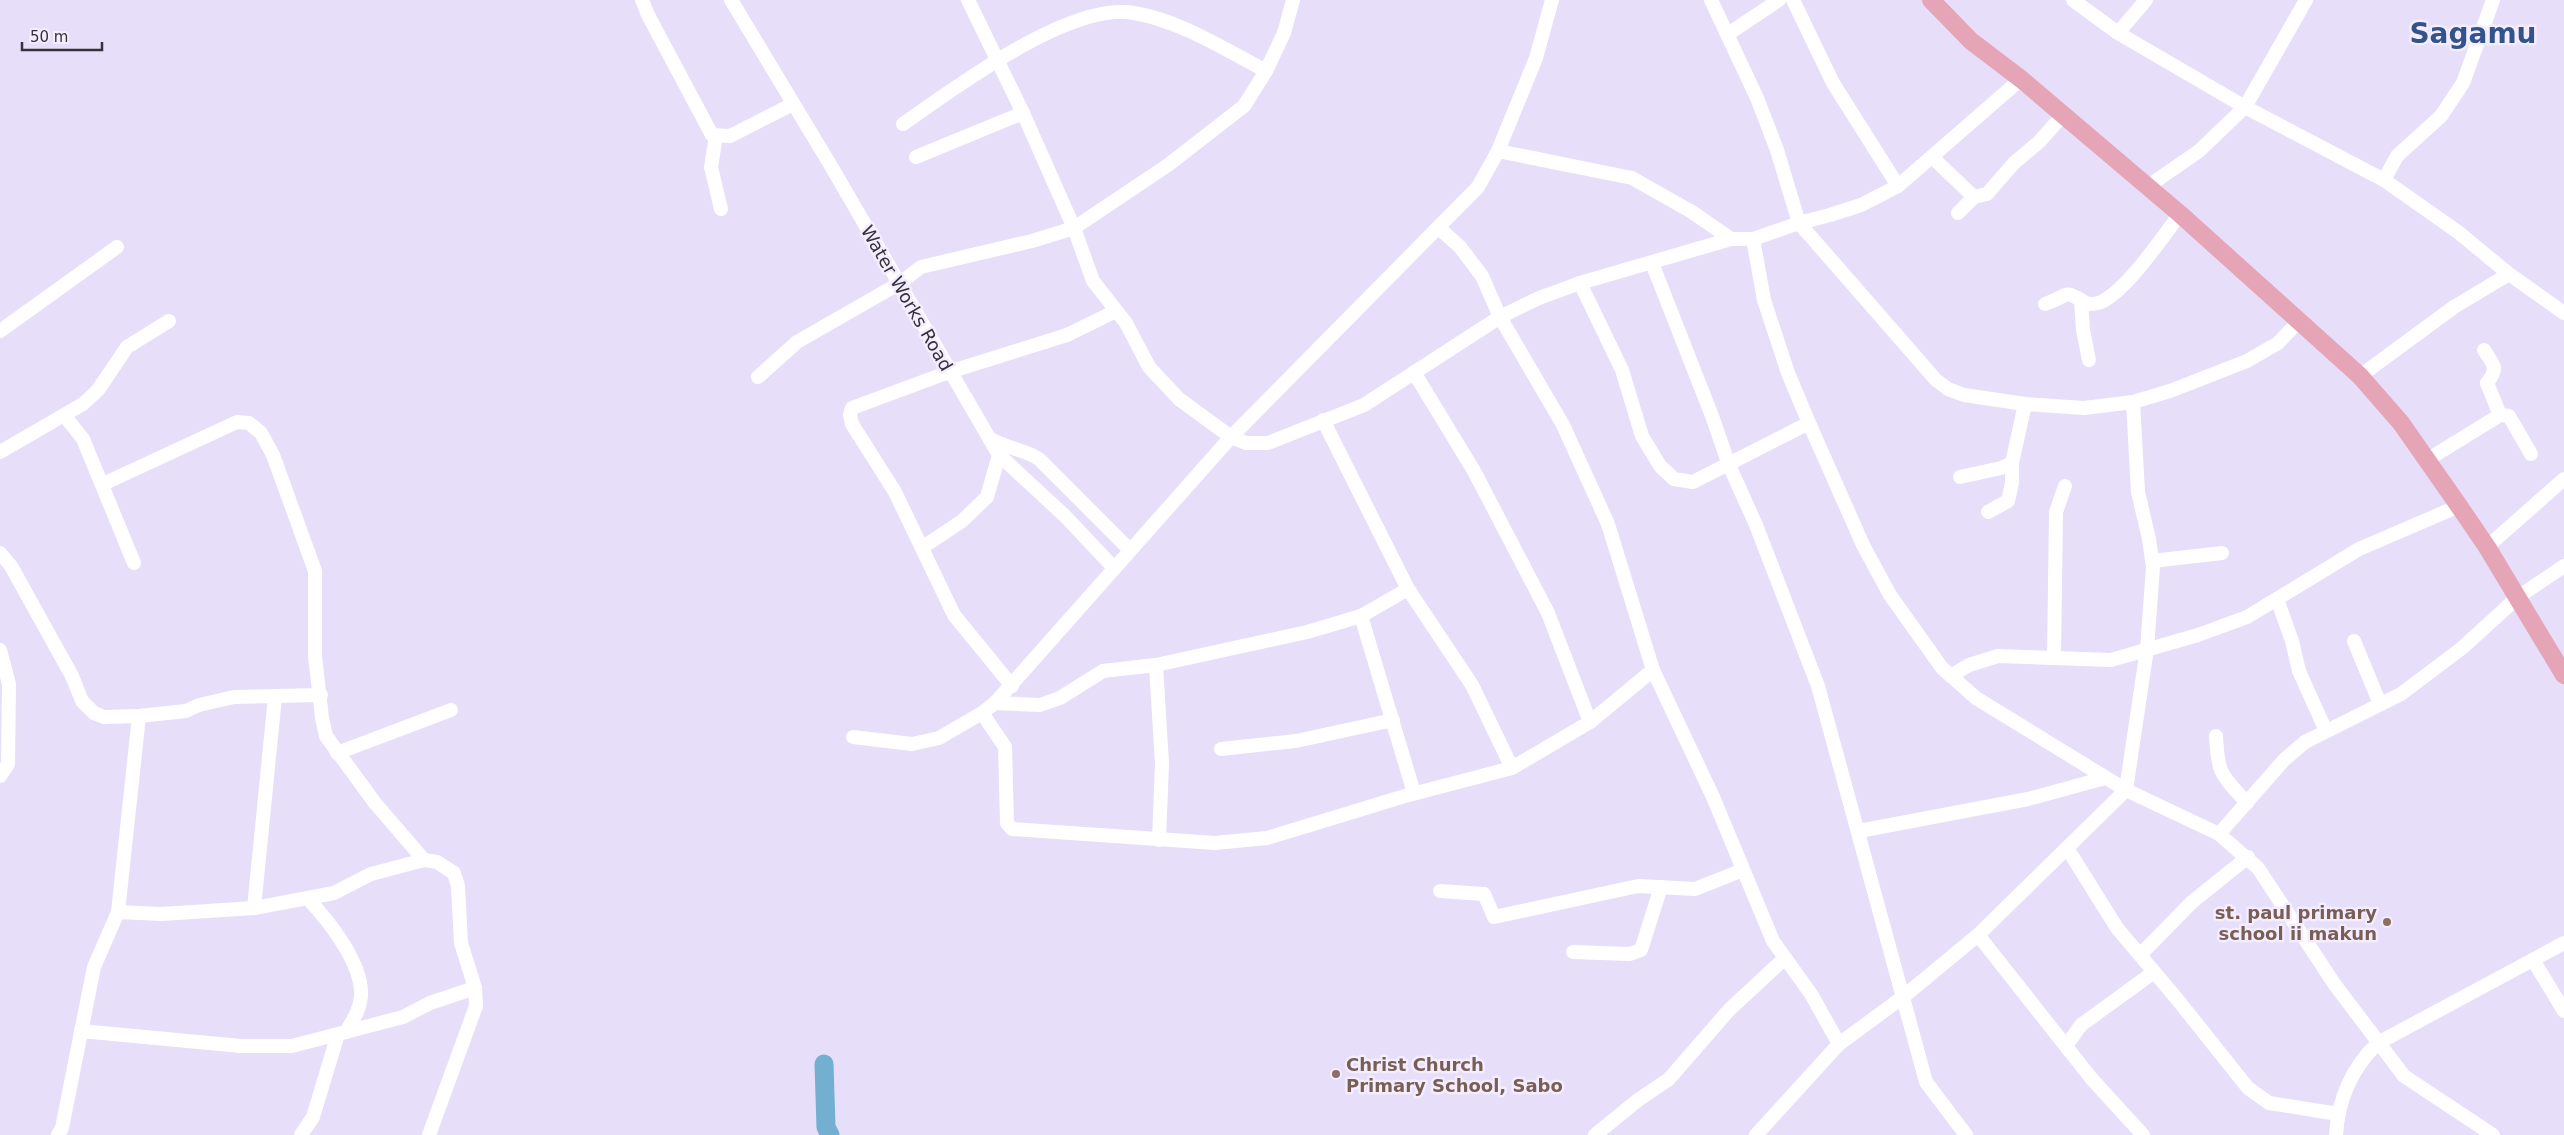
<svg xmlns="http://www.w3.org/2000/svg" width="2564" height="1135" font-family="'DejaVu Sans',sans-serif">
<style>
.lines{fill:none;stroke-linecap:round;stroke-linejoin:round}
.river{stroke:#72afd0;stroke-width:19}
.minor{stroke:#fff;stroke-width:14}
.major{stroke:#e6a4b7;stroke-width:18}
.education-dot{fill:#8d6e63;stroke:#f3edfe;stroke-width:2}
.labels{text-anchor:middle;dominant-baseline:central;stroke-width:5;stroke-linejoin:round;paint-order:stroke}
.street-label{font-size:18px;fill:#35313c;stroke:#f3edfe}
.education-label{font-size:18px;font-weight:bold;fill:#785e54;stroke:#f3edfe;text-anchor:end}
.town-label{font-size:28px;font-weight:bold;fill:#33538b;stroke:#f3edfe}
</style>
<rect width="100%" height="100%" fill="#e7def9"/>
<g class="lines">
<polyline class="river" points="824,1064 826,1127 830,1135"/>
<g class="minor">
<polyline points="642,0 648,15 712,135 730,136 793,104"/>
<polyline points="731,0 831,166 999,455 1065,516 1114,568"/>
<polyline points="968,0 1023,113 1074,228 1093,281 1126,323 1149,367 1179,399 1231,437 1246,443 1268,443 1364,405 1500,317 1539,298 1580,283 1731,239 1753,239 1799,223 1830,215 1861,205 1898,186 2021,79"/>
<polyline points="1711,0 1757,98 1777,150 1799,223 1936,380 1948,389 1964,395 2025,404 2084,408 2133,402 2170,391 2247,361 2278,343 2299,321"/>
<polyline points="1793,0 1833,83 1898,186"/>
<polyline points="2073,0 2118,33 2245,107 2384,180 2458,232 2509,274 2564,313"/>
<polyline points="2118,33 2146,0"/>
<polyline points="1728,34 1779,0"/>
<path d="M903,124C955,88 1070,1 1134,13C1181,21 1224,49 1266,71"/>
<polyline points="716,136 711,167 721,209"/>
<polyline points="1498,151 1632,178 1692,212 1731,239"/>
<polyline points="916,157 1023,113"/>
<polyline points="1932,157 1974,197 1958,213"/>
<polyline points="2384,180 2397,156 2441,116 2463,83 2493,0"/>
<polyline points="2147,187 2199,151 2245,107 2306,0"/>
<polyline points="1974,197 1987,194 2014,163 2039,142 2063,115"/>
<polyline points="1439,228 1460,247 1482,276 1500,317 1563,425 1608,524 1653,670 1713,797 1773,941 1811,994 1839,1044"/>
<polyline points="1753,239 1764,300 1788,373 1809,423 1863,545 1890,595 1942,668 1976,698 2126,790 2219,834 2258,868 2335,985 2404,1076 2493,1135"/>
<polyline points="1652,263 1712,416 1729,465 1756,525 1818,686 1926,1082 1966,1135"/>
<polyline points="1580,283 1622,370 1642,436 1660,466 1674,479 1693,482 1809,423"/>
<polyline points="2081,301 2083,330 2089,360"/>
<path d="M2045,304C2072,294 2062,289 2088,304C2092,304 2098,304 2103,301C2128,288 2162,238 2180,214"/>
<polyline points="0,331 117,247"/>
<polyline points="1415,374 1474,471 1548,613 1590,722"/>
<polyline points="2360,376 2454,307 2509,274"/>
<polyline points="758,377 797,342 900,283 921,267 1032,241 1074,228 1168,165 1244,106 1266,71 1284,33 1293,0"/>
<polyline points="64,415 83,439 134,563"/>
<polyline points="2500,415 2509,416 2531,454"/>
<polyline points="1323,420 1408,589 1472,685 1512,768"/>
<path d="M989,438C1007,449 1024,449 1039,459L1130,550"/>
<polyline points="0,452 83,404 98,390 127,347 169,321"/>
<path d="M2427,460L2500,415L2487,383C2499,367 2494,366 2484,350"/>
<polyline points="1960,477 2001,468 2012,463 2025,404"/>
<polyline points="103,484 237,422 249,423 261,433 273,455 315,571 315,656 322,718 326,736 375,803 424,860"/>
<polyline points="1988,512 2008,501 2012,483 2012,463"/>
<polyline points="923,547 962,521 987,497 999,455"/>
<polyline points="2487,547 2564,479"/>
<polyline points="0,553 11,566 72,676 82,701 94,713 104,717 139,716 186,711 199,705 234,697 321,695"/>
<polyline points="2152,561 2222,553"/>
<polyline points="2277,599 2292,641 2299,671 2326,731"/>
<polyline points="1361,616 1414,793"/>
<polyline points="2354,641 2380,704"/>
<polyline points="0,650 9,684 8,764 0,776"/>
<polyline points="2054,658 2056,512 2065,486"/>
<polyline points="1156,665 1162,764 1159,840"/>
<polyline points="1951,676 1969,665 1998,656 2111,660 2198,635 2247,617 2359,549 2459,506"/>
<polyline points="1012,686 954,615 895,492 852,424 850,415 852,408 949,372 1067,335 1116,311"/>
<polyline points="995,703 1040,705 1060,698 1103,671 1156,665 1307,632 1361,616 1408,589"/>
<polyline points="982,713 1005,747 1007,823 1012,829 1215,843 1267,838 1405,796 1512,768 1590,722 1653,670"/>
<path d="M2216,736C2218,775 2221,774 2247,803"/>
<polyline points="853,737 912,744 939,738 982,713 995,703 1231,437 1478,187 1498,151 1536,58 1552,0"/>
<polyline points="1221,749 1296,741 1393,720"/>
<polyline points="337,753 451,710"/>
<polyline points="1859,831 2028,799 2105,778"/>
<polyline points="2219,834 2284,760 2305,742 2401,694 2462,648 2518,597 2564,566"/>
<polyline points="2067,848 2117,928 2177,999 2248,1088 2269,1103 2338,1114"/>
<polyline points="1440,891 1484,894 1494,917 1638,886 1695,889 1743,870"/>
<path d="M308,899C329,921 363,964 361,996C360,1010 353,1020 346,1032"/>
<polyline points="254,908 275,697"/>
<polyline points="118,912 162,914 254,908 334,893 371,874 424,860 437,862 454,873 458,886 461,943 475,988 476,1006 429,1135"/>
<polyline points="1978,935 2091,1078 2143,1135"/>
<polyline points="1573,952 1630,954 1641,950 1661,887"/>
<polyline points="2140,955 2192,902 2248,857"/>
<polyline points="2533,960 2564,1011"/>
<polyline points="81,1031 241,1046 292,1046 403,1017 430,1003 475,988"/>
<polyline points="2066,1046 2081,1025 2154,972"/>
<polyline points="58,1135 62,1128 94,967 118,912 139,716"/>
<polyline points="301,1135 313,1117 338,1034"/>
<polyline points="1595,1135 1638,1100 1669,1079 1729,1010 1785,958"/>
<polyline points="1756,1135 1839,1044 1903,997 1978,935 2126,790 2147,649 2153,567 2149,539 2138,492 2133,402"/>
<path d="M2336,1135C2338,1100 2352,1067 2378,1043L2564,943"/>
</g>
<polyline class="major" points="1931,0 1971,41 2021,79 2180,214 2360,376 2401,423 2459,506 2487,547 2564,675"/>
</g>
<g class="education-dot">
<circle cx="2387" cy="922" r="5"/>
<circle cx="1336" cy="1074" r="5"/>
</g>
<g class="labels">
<g class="street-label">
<text transform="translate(907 298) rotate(60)">Water Works Road</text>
</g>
<g class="education-label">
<text x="2377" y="912">st. paul primary<tspan x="2377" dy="21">school ii makun</tspan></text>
<text x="1346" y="1064" text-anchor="start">Christ Church<tspan x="1346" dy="21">Primary School, Sabo</tspan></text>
</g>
<g class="town-label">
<text x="2473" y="33">Sagamu</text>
</g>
</g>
<path d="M22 42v8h80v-8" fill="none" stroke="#35313c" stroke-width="2.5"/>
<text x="30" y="42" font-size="15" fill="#35313c" stroke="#f3edfe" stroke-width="4" paint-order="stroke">50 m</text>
</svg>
